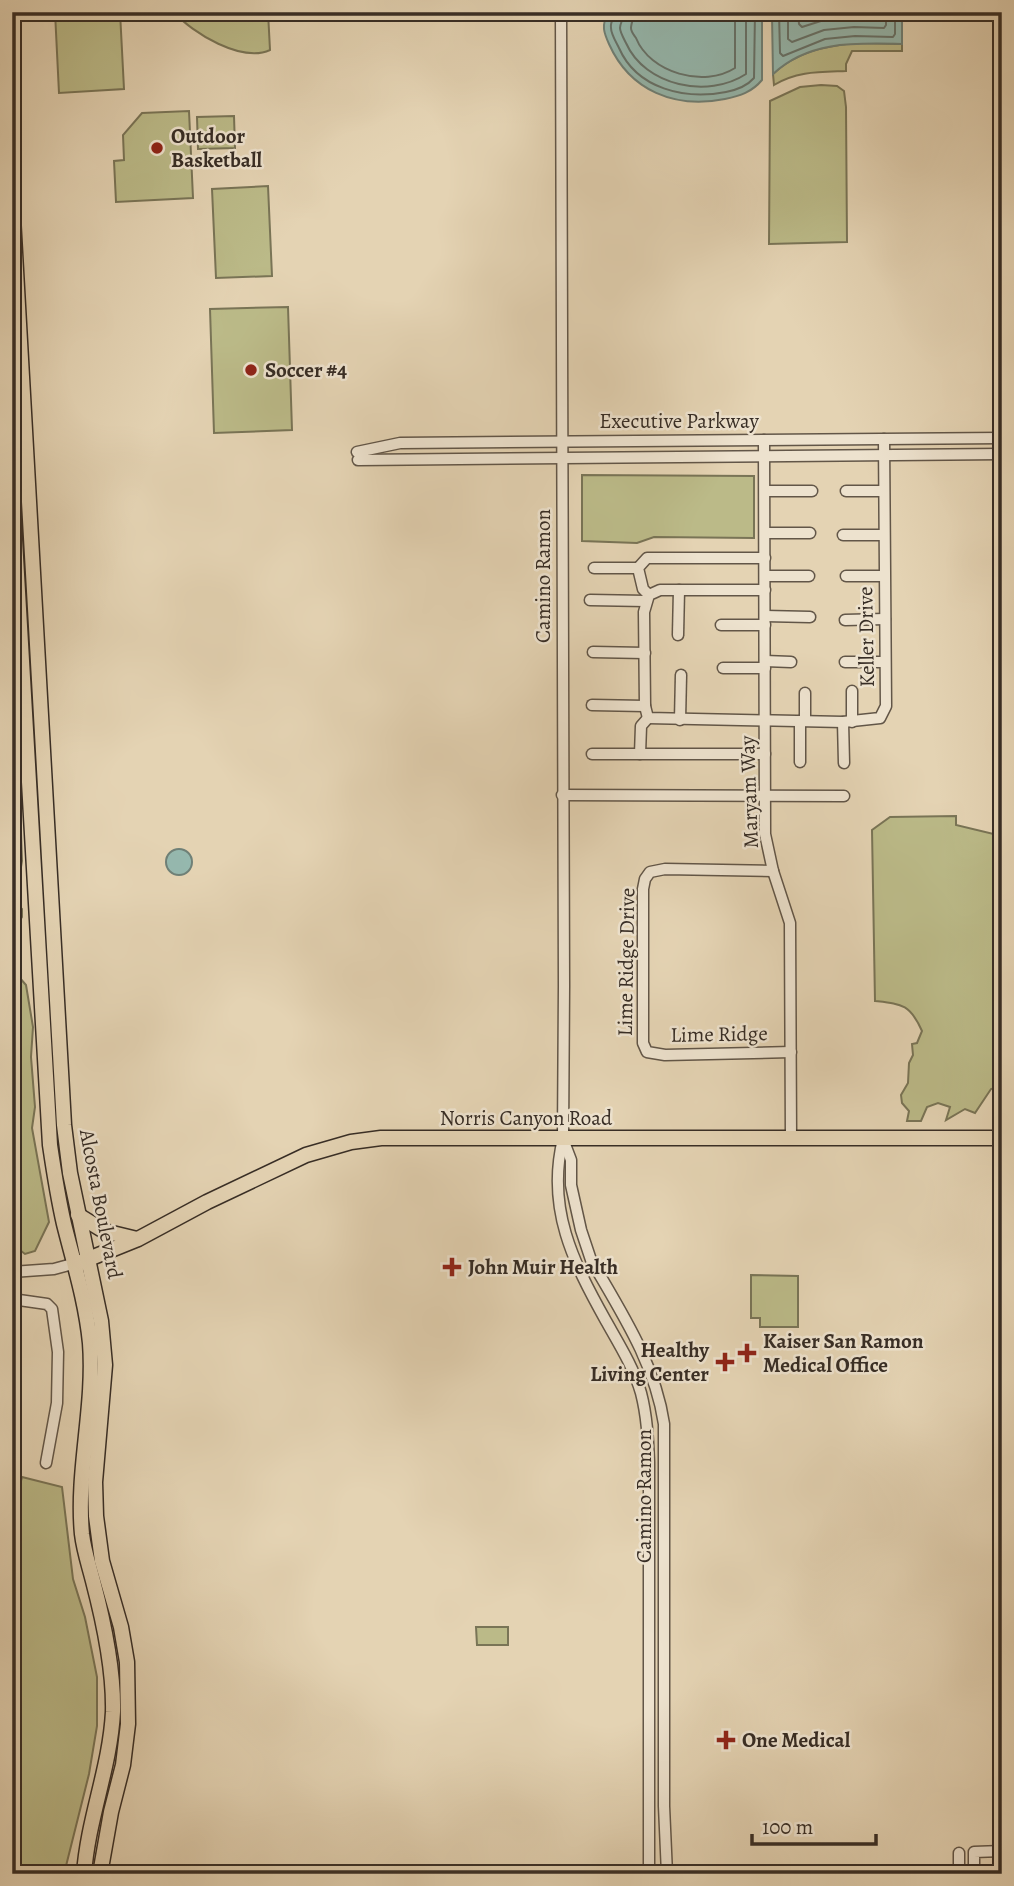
<svg xmlns="http://www.w3.org/2000/svg" width="1014" height="1886" font-family="Alegreya,serif">
<style>
.green{fill:#bbba88;stroke:#797456;stroke-width:2}
.water{fill:#95b8ae;stroke:#6f8077;stroke-width:2}
.lines{fill:none;stroke-linecap:round;stroke-linejoin:round}
.shore{stroke:#66726a;stroke-width:2}
.minor-casing{stroke:#625648;stroke-width:13}
.major-casing{stroke:#372d25;stroke-width:17}
.minor{stroke:#ede2ce;stroke-width:10}
.major{stroke:#e4d3b3;stroke-width:14}
.poi-dot{fill:#8f2418;stroke:#ede2ce;stroke-width:2.5}
.labels{text-anchor:middle;dominant-baseline:central;stroke-width:5;stroke-linejoin:round;paint-order:stroke}
.poi-label{font-size:21px;font-weight:bold;fill:#372d25;stroke:#ede2ce;text-anchor:start}
.street-label{font-size:21px;fill:#372d25;stroke:#ede2ce}
</style>
<rect width="100%" height="100%" fill="#e4d3b3"/>
<filter id="stains"><feTurbulence type="fractalNoise" baseFrequency=".00286" numOctaves="4"/><feColorMatrix values="0 0 0 0 .2 0 0 0 0 .09 0 0 0 0 .02 0 0 0 .5 -.17"/></filter>
<radialGradient id="worn" r=".72"><stop offset=".6" stop-color="#630" stop-opacity="0"/><stop offset="1" stop-color="#630" stop-opacity=".3"/></radialGradient>
<g class="green">
<polygon points="55,12 120,12 124,89 59,93"/>
<path d="M174,12H268L270,50C242,63 192,33 174,12Z"/>
<path d="M855,43L902,44V51H852L846,64V71C820,72 797,71 774,85L773,74C796,52 825,46 855,43Z"/>
<polygon points="821,85 837,86 844,91 846,107 847,242 769,244 770,101 800,87"/>
<polygon points="189,111 193,198 116,202 114,161 124,160 123,135 142,113"/>
<polygon points="234,116 235,148 198,149 197,117"/>
<polygon points="268,186 272,276 216,278 212,189"/>
<polygon points="288,307 292,430 214,433 210,309"/>
<polygon points="582,475 754,476 754,538 654,537 637,543 582,541"/>
<polygon points="12,687 21,833 22,861 15,903 22,909 22,917 12,934"/>
<path d="M956,816V825L1002,836V1086L991,1089L975,1113L965,1109L946,1120L950,1107L938,1103L927,1107L921,1121H907L909,1111L902,1103L901,1095L908,1083L909,1063L913,1055L912,1044L917,1043L922,1031C910,1004 902,1004 875,1001L872,830L890,817Z"/>
<polygon points="12,969 26,985 33,1027 31,1057 35,1107 32,1128 49,1222 35,1251 25,1254 12,1244"/>
<polygon points="751,1275 798,1276 798,1327 760,1327 760,1318 751,1318"/>
<polygon points="22,1477 62,1487 73,1579 85,1617 97,1677 97,1726 89,1774 64,1874 12,1874 12,1689 16,1672 12,1665 12,1516"/>
<polygon points="476,1627 508,1627 508,1645 477,1645"/>
</g>
<g class="water">
<path d="M902,13V44C857,43 809,40 773,74L772,15Z"/>
<path d="M608,14L762,15V80C752,92 740,96 725,99C675,109 630,91 609,44C604,33 601,25 608,14Z"/>
<circle cx="179" cy="862" r="13"/>
</g>
<g class="lines">
<g class="shore">
<path d="M615,12C614,18 610,22 611,28C611,34 616,42 619,48C637,89 685,100 726,92C736,90 747,86 754,78L755,12"/>
<path d="M624,12C624,18 620,23 620,28C620,32 624,39 626,43C645,86 708,99 746,74V12"/>
<path d="M634,12C634,17 631,24 631,28C631,32 634,35 636,38C650,73 704,88 735,68V12"/>
<polyline points="779,12 780,53 783,56 825,39 855,36 893,37 895,34 895,12"/>
<polyline points="788,12 788,39 792,42 824,30 854,27 884,28 886,25 886,12"/>
<polyline points="798,12 799,24 802,27 824,20 873,17 876,12"/>
</g>
<g class="minor-casing">
<g id="minor">
<path d="M561,12L564,986L563,1139C546,1208 573,1262 606,1321C619,1344 634,1368 641,1393C647,1416 648,1439 649,1462V1874"/>
<polyline points="764,440 765,834 773,871 790,923 791,1138"/>
<polyline points="357,452 400,443 1002,438"/>
<polyline points="358,460 1002,454"/>
<polyline points="765,491 812,491"/>
<polyline points="846,491 883,491"/>
<polyline points="766,533 810,533"/>
<polyline points="843,535 884,535"/>
<polyline points="594,568 638,568"/>
<polyline points="765,576 809,576"/>
<polyline points="846,576 884,576"/>
<polyline points="765,590 660,590 649,595 644,612 645,706 648,718 843,722 880,718 886,706 884,439"/>
<polyline points="649,595 643,589 638,568 647,558 765,558"/>
<polyline points="590,600 646,601"/>
<polyline points="765,616 810,617"/>
<polyline points="845,620 885,619"/>
<polyline points="721,625 765,625"/>
<polyline points="678,635 679,590"/>
<polyline points="593,652 645,653"/>
<polyline points="765,661 791,662"/>
<polyline points="845,662 885,662"/>
<polyline points="723,668 765,668"/>
<polyline points="852,691 852,722"/>
<polyline points="805,693 805,721"/>
<polyline points="592,705 645,706"/>
<polyline points="680,720 681,675"/>
<polyline points="800,721 800,762"/>
<polyline points="843,722 844,763"/>
<polyline points="592,754 765,754"/>
<polyline points="640,754 641,726 648,718"/>
<polyline points="562,795 844,796"/>
<polyline points="773,871 665,869 650,872 645,879 643,889 643,1043 647,1052 665,1055 791,1052"/>
<path d="M563,1139L571,1160V1185L581,1230L591,1260C621,1312 655,1363 664,1424V1806L667,1874"/>
<polyline points="12,1272 54,1269 76,1263"/>
<polyline points="12,1299 47,1304 52,1309 58,1352 57,1403 46,1463"/>
<polyline points="959,1874 959,1853"/>
<polyline points="974,1874 974,1852 1002,1851"/>
</g>
</g>
<g class="major-casing">
<g id="major">
<polyline points="12,199 64,1125 70,1173 101,1321 105,1365 95,1482 96,1516 102,1561 121,1627 127,1662 128,1724 123,1765 111,1812 100,1874"/>
<path d="M12,488L50,1145C54,1172 58,1198 64,1224C74,1264 86,1302 90,1343C95,1407 76,1471 82,1534C84,1551 89,1565 93,1581C104,1623 114,1669 113,1712C110,1768 88,1818 84,1874"/>
<polyline points="78,1215 104,1231 137,1239"/>
<polyline points="81,1262 138,1239 207,1202 306,1155 351,1142 381,1138 1002,1138"/>
</g>
</g>
<use href="#minor" class="minor"/>
<use href="#major" class="major"/>
</g>
<g class="poi-dot">
<circle cx="157" cy="148" r="7"/>
<circle cx="251" cy="370" r="7"/>
<path d="M448.5 1256.5h7v7h7v7h-7v7h-7v-7h-7v-7h7z"/>
<path d="M743.5 1342.5h7v7h7v7h-7v7h-7v-7h-7v-7h7z"/>
<path d="M721.5 1351.5h7v7h7v7h-7v7h-7v-7h-7v-7h7z"/>
<path d="M722.5 1729.5h7v7h7v7h-7v7h-7v-7h-7v-7h7z"/>
</g>
<g class="labels">
<g class="poi-label">
<text x="171" y="136">Outdoor<tspan x="171" dy="24">Basketball</tspan></text>
<text x="265" y="370">Soccer #4</text>
<text x="468" y="1267">John Muir Health</text>
<text x="763" y="1341">Kaiser San Ramon<tspan x="763" dy="24">Medical Office</tspan></text>
<text x="709" y="1350" text-anchor="end">Healthy<tspan x="709" dy="24">Living Center</tspan></text>
<text x="742" y="1740">One Medical</text>
</g>
<g class="street-label">
<text x="679" y="421">Executive Parkway</text>
<text transform="translate(543 576) rotate(-90)">Camino Ramon</text>
<text transform="translate(866 637) rotate(-91)">Keller Drive</text>
<text transform="translate(749 792) rotate(-92)">Maryam Way</text>
<text transform="translate(626 962) rotate(-89)">Lime Ridge Drive</text>
<text transform="translate(719 1034) rotate(-1)">Lime Ridge</text>
<text x="526" y="1118">Norris Canyon Road</text>
<text transform="translate(101 1204) rotate(79)">Alcosta Boulevard</text>
<text transform="translate(644 1496) rotate(-90)">Camino Ramon</text>
</g>
</g>
<rect width="1014" height="1886" fill="none" stroke="#e4d3b3" stroke-width="42"/>
<rect x="14" y="14" width="986" height="1858" fill="none" stroke="#372d25" stroke-width="3.5"/>
<rect x="21" y="21" width="972" height="1844" fill="none" stroke="#372d25" stroke-width="2"/>
<path d="M752 1834v10h124v-10" fill="none" stroke="#372d25" stroke-width="3.5"/>
<text x="762" y="1834" font-size="21" fill="#372d25" stroke="#ede2ce" stroke-width="5" paint-order="stroke">100 m</text>
<rect width="100%" height="100%" filter="url(#stains)"/>
<rect width="100%" height="100%" fill="url(#worn)"/>
</svg>
